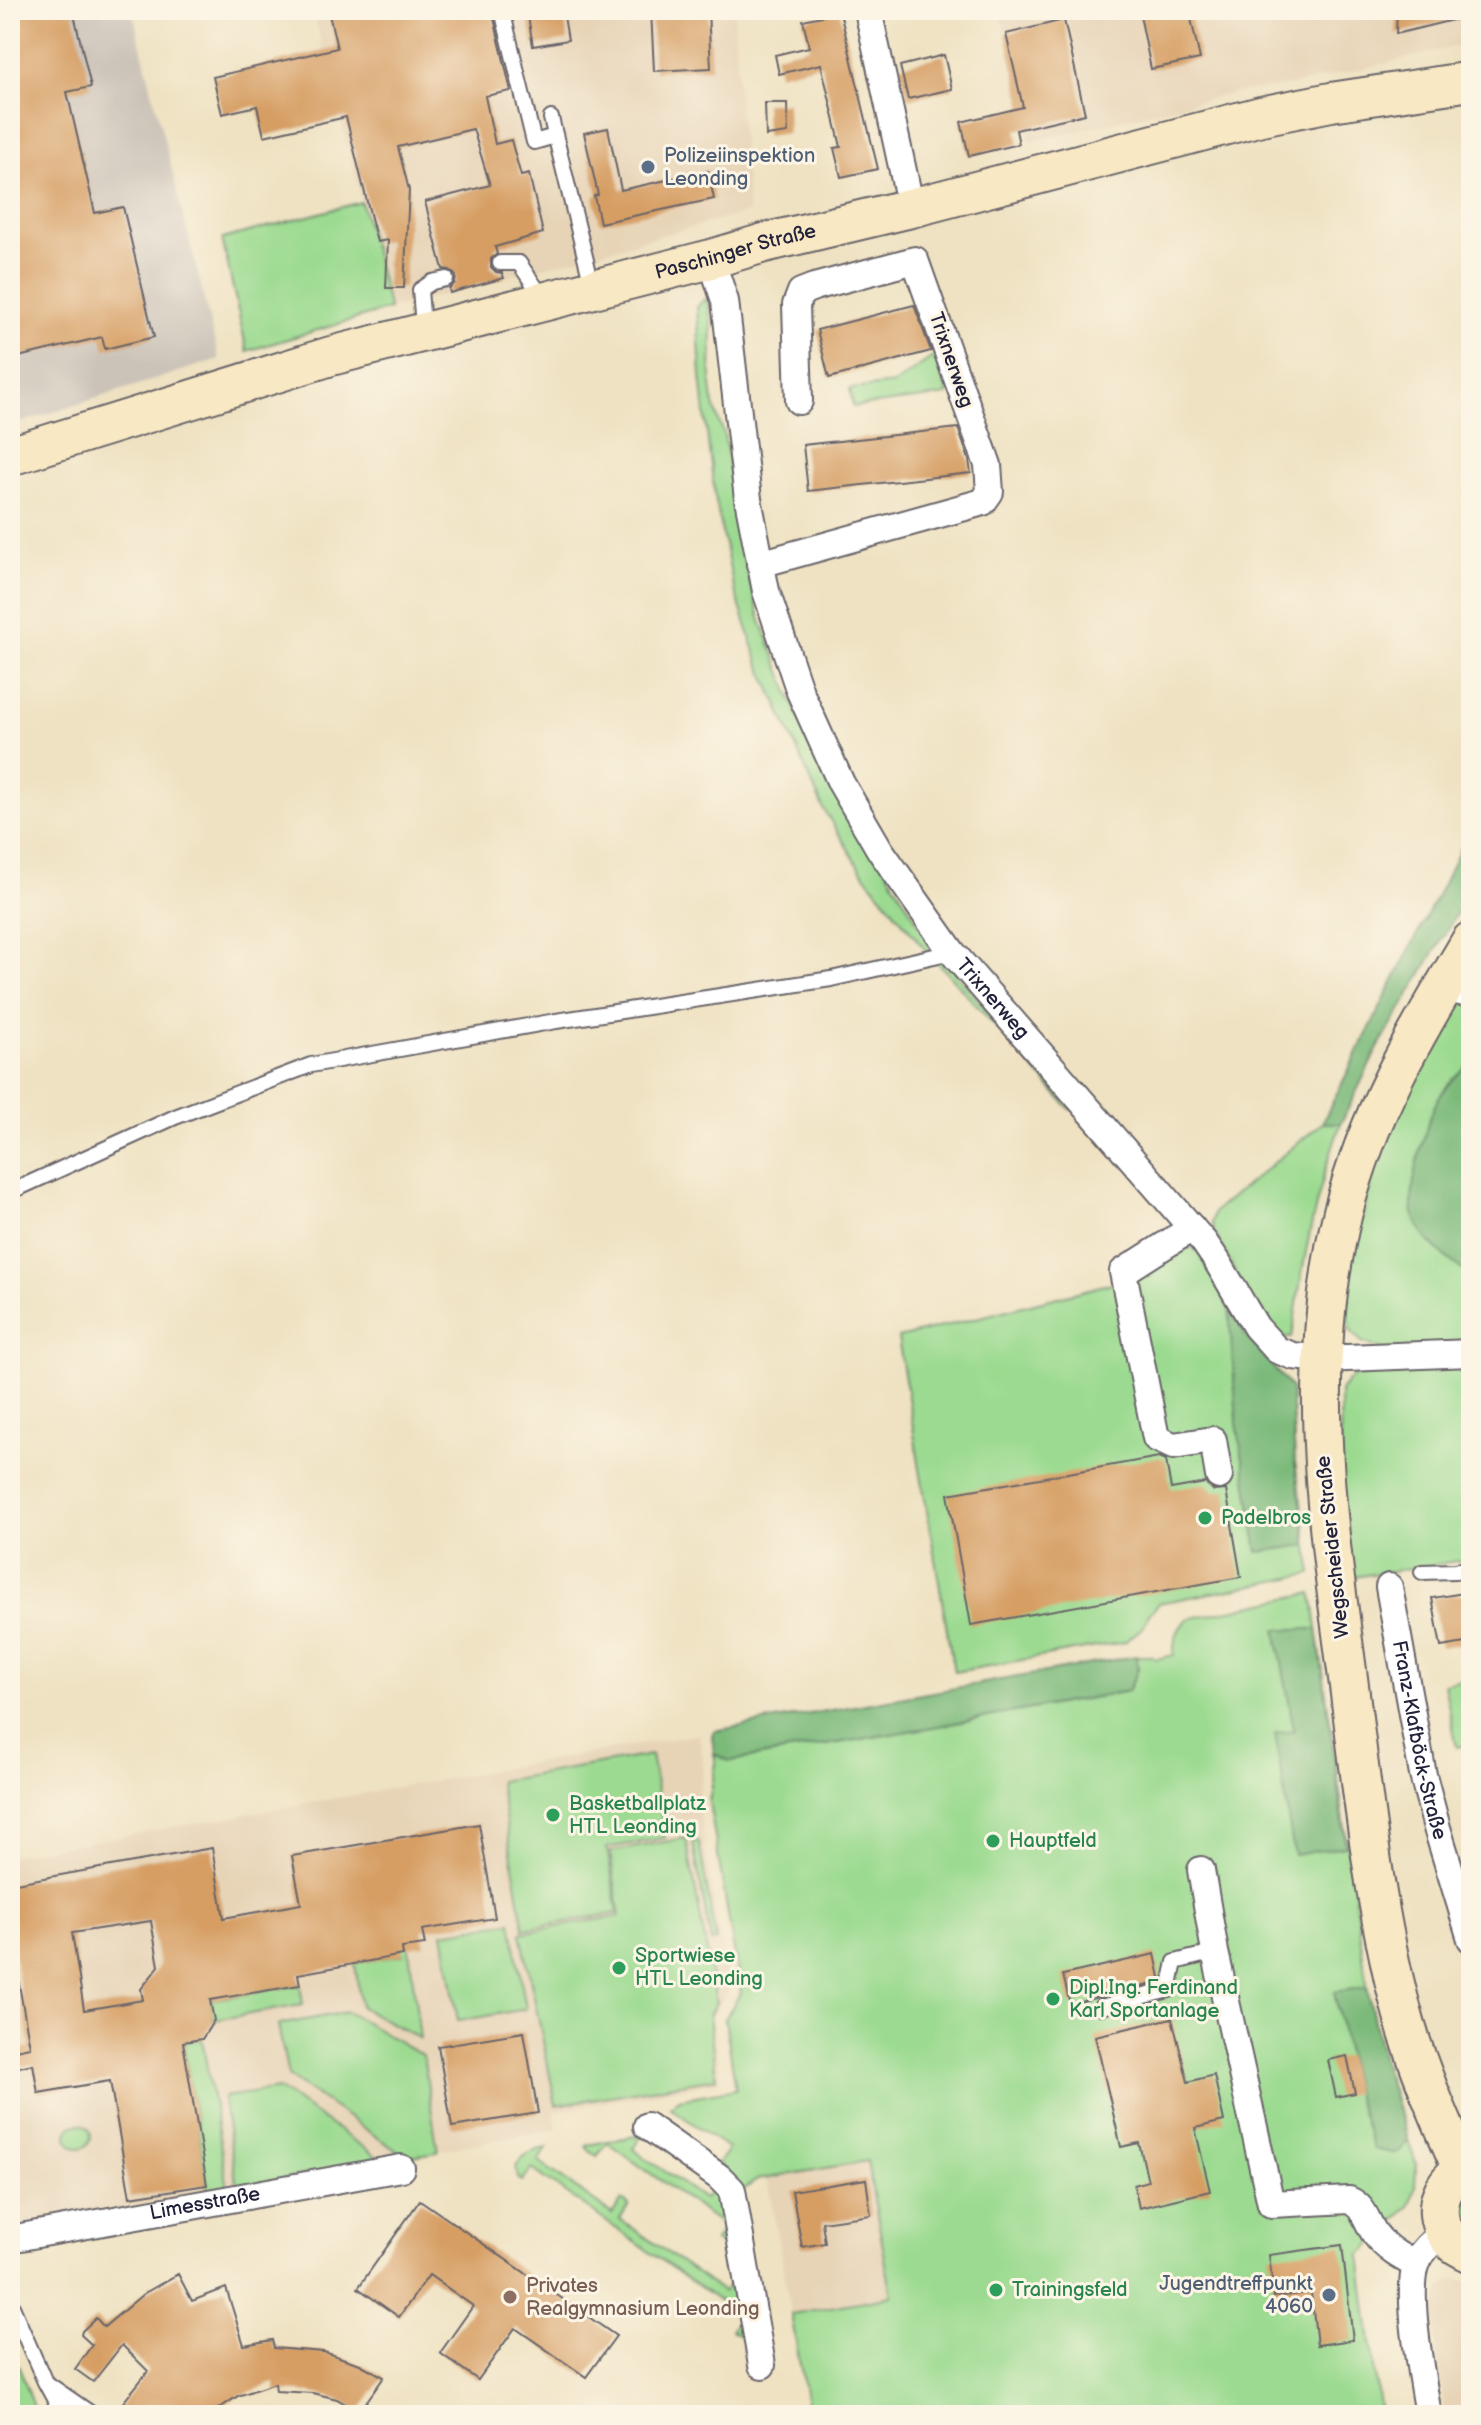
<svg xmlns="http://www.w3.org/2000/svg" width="1481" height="2425" font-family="'Balsamiq Sans',sans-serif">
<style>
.built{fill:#e7d4b7}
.industrial{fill:#cbc3b8}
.green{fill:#9bda90;stroke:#5e7e66;stroke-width:2}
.forest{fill:#7cba7a;stroke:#4f6e5a;stroke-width:2}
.building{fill:#d69e63;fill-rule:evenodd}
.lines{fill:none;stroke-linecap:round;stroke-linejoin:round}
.lane-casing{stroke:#6a656a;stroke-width:18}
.street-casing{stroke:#6a656a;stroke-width:30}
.secondary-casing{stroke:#6a656a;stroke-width:42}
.lane{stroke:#fff;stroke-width:14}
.street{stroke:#fff;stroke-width:26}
.secondary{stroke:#f8e8c3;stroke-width:38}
.service-dot{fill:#5c6f8a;stroke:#fcf5e5;stroke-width:3}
.leisure-dot{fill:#2e9e5b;stroke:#fcf5e5;stroke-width:3}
.education-dot{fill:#8d6e63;stroke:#fcf5e5;stroke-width:3}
.labels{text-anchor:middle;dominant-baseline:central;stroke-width:6;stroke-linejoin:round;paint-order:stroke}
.service-label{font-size:20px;fill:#4e5e75;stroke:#fcf5e5;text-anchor:start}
.street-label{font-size:20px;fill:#22223b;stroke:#fcf5e5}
.leisure-label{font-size:20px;fill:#27864d;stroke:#fcf5e5;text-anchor:start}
.education-label{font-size:20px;fill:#785e54;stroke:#fcf5e5;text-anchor:start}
</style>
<rect width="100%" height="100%" fill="#fcf5e5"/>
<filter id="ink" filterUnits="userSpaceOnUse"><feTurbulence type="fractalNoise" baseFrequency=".0125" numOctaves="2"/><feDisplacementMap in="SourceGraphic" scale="16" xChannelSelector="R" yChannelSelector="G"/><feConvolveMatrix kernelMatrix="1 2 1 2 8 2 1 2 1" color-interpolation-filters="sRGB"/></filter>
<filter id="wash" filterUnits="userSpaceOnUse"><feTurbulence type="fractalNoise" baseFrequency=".006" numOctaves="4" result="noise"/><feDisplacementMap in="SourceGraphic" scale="32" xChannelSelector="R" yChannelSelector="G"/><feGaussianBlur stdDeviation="1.8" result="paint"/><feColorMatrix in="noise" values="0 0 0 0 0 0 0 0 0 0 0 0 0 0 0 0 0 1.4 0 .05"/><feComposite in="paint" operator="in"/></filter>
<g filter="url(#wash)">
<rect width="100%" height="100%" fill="#efe2c2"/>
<g class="built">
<polygon points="313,10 734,10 739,107 749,212 389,309"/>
<polygon points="1000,10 1471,10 1471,43 1293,85 1234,93 1030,142"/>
<polygon points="699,1734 704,1766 698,1802 729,1990 711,2016 720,2068 717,2082 554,2112 557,2129 10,2228 10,1856"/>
<polygon points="866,2160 892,2297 791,2314 767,2178"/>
<polygon points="1454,2280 1466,2280 1471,2283 1471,2415 1445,2415 1442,2392 1435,2339 1435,2310 1443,2286"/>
</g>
<polygon class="industrial" points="10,10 132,10 219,359 10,426"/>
<g class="green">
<polygon points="361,202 389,309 247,351 222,239"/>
<path d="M705,298C716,317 710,361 711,385C712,402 717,418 724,434L745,564L761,621L807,738L929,941L1071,1110L919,942L861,870L823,808L758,661L734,588L716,503L709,451L701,376L697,307Z"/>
<polygon points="934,356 948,395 853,407 850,389 894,384"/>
<polygon points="1471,967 1471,1346 1383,1350 1362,1342 1351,1331 1344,1314 1354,1248 1381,1148 1396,1108"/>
<path d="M1322,1123H1341C1315,1193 1302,1265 1292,1338H1282L1257,1314L1214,1232L1212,1222L1214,1212Z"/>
<polygon points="1191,1247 1198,1252 1246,1336 1291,1388 1295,1463 1312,1574 1159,1603 1150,1613 1143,1627 1125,1642 954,1672 898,1338 1136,1277 1183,1248"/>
<path d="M1471,1360V1559L1347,1578L1342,1543L1340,1391C1349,1378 1356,1373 1371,1369Z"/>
<path d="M1312,1593L1370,2006L1382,2061L1416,2164L1415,2187L1410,2205L1360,2255L1380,2415H809L791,2314L892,2296L867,2161L757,2180L742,2191L718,2163L728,2149L670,2107L679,2099L736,2089L725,2019L741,1992L709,1802L716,1763L714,1754L731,1761L933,1727L1128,1691L1138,1669L1136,1656H1151L1156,1659L1174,1655C1173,1640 1177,1630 1187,1619Z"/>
<polygon points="1471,1678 1471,1744 1457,1747 1444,1684"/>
<polygon points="651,1755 665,1838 607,1848 618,1913 524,1929 499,1781"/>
<polygon points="686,1838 716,2002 709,2016 716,2078 556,2105 521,1933 620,1916 610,1852"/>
<polygon points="699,1842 716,1941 711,1942 693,1843"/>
<polygon points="511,1922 526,2009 458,2021 443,1933"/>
<polygon points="407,1932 420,2039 361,2007 355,1963 403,1955 399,1933"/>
<polygon points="300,1985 303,2005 214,2020 210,2000"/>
<polygon points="347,2012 423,2056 438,2152 406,2157 288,2076 278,2025"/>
<polygon points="202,2039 228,2188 208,2192 183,2042"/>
<polygon points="279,2089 383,2161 237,2187 223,2097"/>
<circle cx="79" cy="2136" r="12"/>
<polygon points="642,2135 633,2149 704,2199 714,2186 721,2194 730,2250 715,2241 725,2227 608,2143 597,2156 586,2147 587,2145"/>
<path d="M547,2148L538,2161L612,2214L622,2200L629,2205L620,2219L723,2292L733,2279L738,2285L745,2338L731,2330L740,2316L532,2169L522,2182L518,2178L516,2167C522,2154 534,2150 547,2148Z"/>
<polygon points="1471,2185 1471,2235 1458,2221 1457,2201"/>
<polygon points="19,2366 37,2415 10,2415 10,2369"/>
</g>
<g class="forest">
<polygon points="1471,828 1471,889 1377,1050 1341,1123 1322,1123"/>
<path d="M1471,1063V1276C1450,1261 1420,1240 1413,1213C1408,1189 1427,1115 1441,1094C1449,1082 1460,1072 1471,1063Z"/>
<polygon points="1229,1308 1246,1336 1291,1388 1295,1463 1307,1545 1258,1552 1237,1423"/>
<polygon points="1276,1629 1317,1629 1346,1846 1294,1855 1275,1733 1294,1730"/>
<polygon points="1136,1656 1138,1669 1128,1691 933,1727 730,1761 714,1754 712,1735 714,1731"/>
<polygon points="1367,1987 1382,2061 1408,2141 1396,2154 1373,2149 1355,2093 1334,1992"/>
</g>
<g id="blocks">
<g class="building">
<polygon points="10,10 73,10 91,87 67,92 95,213 123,207 154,337 105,349 102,337 10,359"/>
<polygon points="328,10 492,10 511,91 485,96 495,144 511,140 521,176 529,174 543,233 495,247 497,254 491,259 491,267 496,272 502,273 504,278 450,293 449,289 455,283 456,276 450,270 443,269 425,202 490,185 473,129 398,147 409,190 404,288 386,288 388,240 377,242 346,117 264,136 257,106 222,114 213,77 337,48"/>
<polygon points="527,10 563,10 568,40 533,46"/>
<polygon points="651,10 708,10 711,68 654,71"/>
<polygon points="1139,10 1189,10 1200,59 1151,69"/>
<polygon points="1397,10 1464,10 1465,17 1396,34"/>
<polygon points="840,12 878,169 841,177 834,148 841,147 821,64 779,74 775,55 809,47 803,20"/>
<polygon points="1064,20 1085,114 1016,130 1019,144 969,156 961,122 1023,107 1006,34"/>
<polygon points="944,55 952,89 908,99 900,66"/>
<polygon points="765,103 787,103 788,133 766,136"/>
<polygon points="608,128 621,190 708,171 714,199 600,223 594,196 598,195 584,133"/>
<polygon points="914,305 931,351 829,378 817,330"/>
<polygon points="958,428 969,460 971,473 808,491 803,445"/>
<polygon points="1159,1457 1166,1460 1171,1489 1205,1483 1214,1491 1226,1490 1241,1577 971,1625 948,1494"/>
<polygon points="1471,1592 1471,1642 1441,1647 1432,1598"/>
<path d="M479,1824L495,1918L422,1930L425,1945L402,1948L403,1955L298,1974L300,1985L210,2000L214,2020L202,2039L183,2042L207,2185L130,2197L110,2081L38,2093L33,2064L10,2069V2051L30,2047L10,1933V1884L212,1848L224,1918L301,1904L292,1856ZM151,1921L159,1966L141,1989L143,2000L84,2010L72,1933Z"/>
<polygon points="1155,1954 1161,1982 1070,2004 1063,1975"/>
<polygon points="1172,2018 1188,2082 1214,2075 1224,2121 1195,2128 1210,2191 1139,2208 1134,2185 1148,2181 1139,2143 1121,2147 1095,2036"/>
<polygon points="524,2032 538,2113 452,2127 438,2046"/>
<polygon points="1347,2056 1355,2093 1336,2097 1328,2060"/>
<polygon points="866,2179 871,2215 822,2222 825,2243 802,2247 792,2191"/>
<polygon points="420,2200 616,2336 586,2377 515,2328 478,2380 440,2353 473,2306 429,2275 399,2317 358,2288"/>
<polygon points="1342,2245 1353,2340 1317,2345 1311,2293 1274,2297 1269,2255"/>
<polygon points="178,2274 192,2301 226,2288 244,2345 272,2340 274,2348 324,2352 360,2364 384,2377 359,2412 337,2399 313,2393 276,2391 275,2383 238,2396 209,2415 129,2415 118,2409 148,2371 122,2345 93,2382 75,2369 92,2345 81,2335 82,2331 96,2318 104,2327 143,2294"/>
</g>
</g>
</g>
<g filter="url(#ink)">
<use href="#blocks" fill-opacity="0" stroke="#6a656a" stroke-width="2"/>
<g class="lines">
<g class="lane-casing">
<g id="lane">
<polyline points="502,10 534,142 555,136"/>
<polyline points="551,118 593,289"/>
<polyline points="500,263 519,263 543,298"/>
<polyline points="426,329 422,314 420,290 432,282 446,279"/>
<polyline points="1442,990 1455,997 1471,1000"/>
<polyline points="10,1192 175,1117 311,1065 556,1021 831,979 952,952"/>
<polyline points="1422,1572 1455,1571 1471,1568"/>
<polyline points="1101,2007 1169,1990 1175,1962 1215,1952"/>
<polyline points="10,2302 45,2382 63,2415"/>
<polyline points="48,2384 93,2415"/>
</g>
</g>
<g class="street-casing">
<g id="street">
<polyline points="868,10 911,208"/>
<path id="s1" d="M711,259L725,301L748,499L766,591L800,692L841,783L880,850L952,952L1204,1242L1217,1261L1256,1327L1277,1350L1293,1356L1322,1359L1471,1353"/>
<polyline points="760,564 983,502 990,492 988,465 915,260 814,287 801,292 796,305 799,401"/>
<polyline points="1192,1228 1123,1272 1156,1438 1173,1446 1213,1440 1219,1476"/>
<path id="s2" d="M1389,1587L1423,1775L1437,1828L1471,1939"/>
<path d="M1201,1870L1215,1952L1271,2204L1349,2200C1365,2207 1366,2221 1375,2234C1386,2249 1401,2257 1416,2265"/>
<polyline points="647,2126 719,2177 732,2190 762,2365"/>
<path id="s3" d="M10,2239L401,2168"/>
<path d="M1428,2415C1422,2377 1406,2299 1416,2265C1421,2250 1432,2241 1445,2233"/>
</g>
</g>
<g class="secondary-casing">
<g id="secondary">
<path id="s4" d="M10,456L331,356L711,259L764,243L911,208L1261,116L1331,102L1471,81"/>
<path d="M1471,2166C1444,2176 1429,2208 1446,2234C1452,2244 1461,2248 1471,2253"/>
<path d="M1462,2169C1442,2122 1421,2075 1406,2026C1374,1914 1363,1793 1348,1678C1327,1523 1304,1366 1343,1212C1369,1110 1418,1030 1471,941"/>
</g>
</g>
<use href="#lane" class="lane"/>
<use href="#street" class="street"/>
<use href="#secondary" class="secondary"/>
</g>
</g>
<g class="service-dot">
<circle cx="648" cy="167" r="8"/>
<circle cx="1329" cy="2295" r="8"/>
</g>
<g class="leisure-dot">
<circle cx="1205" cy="1518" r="8"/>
<circle cx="553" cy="1815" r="8"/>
<circle cx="993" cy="1841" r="8"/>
<circle cx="619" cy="1968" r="8"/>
<circle cx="1053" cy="1999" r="8"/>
<circle cx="996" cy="2290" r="8"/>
</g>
<circle class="education-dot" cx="510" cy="2297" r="8"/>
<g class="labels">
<g class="service-label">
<text x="664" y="156">Polizeiinspektion<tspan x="664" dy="23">Leonding</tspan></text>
<text x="1313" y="2284" text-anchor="end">Jugendtreffpunkt<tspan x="1313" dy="23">4060</tspan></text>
</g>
<g class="street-label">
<text stroke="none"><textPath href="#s4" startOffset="754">Paschinger Straße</textPath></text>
<text transform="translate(951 360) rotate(71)">Trixnerweg</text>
<text stroke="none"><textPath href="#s1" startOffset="808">Trixnerweg</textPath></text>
<text transform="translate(1333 1547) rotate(-96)">Wegscheider Straße</text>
<text stroke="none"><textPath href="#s2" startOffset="156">Franz-Klafböck-Straße</textPath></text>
<text stroke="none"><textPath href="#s3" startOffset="198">Limesstraße</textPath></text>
</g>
<g class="leisure-label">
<text x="1221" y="1518">Padelbros</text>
<text x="569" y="1804">Basketballplatz<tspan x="569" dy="23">HTL Leonding</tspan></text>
<text x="1009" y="1841">Hauptfeld</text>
<text x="635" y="1956">Sportwiese<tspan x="635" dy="23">HTL Leonding</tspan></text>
<text x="1069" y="1988">Dipl.Ing. Ferdinand<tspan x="1069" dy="23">Karl Sportanlage</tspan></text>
<text x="1012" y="2290">Trainingsfeld</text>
</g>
<g class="education-label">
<text x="526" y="2286">Privates<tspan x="526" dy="23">Realgymnasium Leonding</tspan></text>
</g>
</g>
<rect width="1481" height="2425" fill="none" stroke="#fcf5e5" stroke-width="40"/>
</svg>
